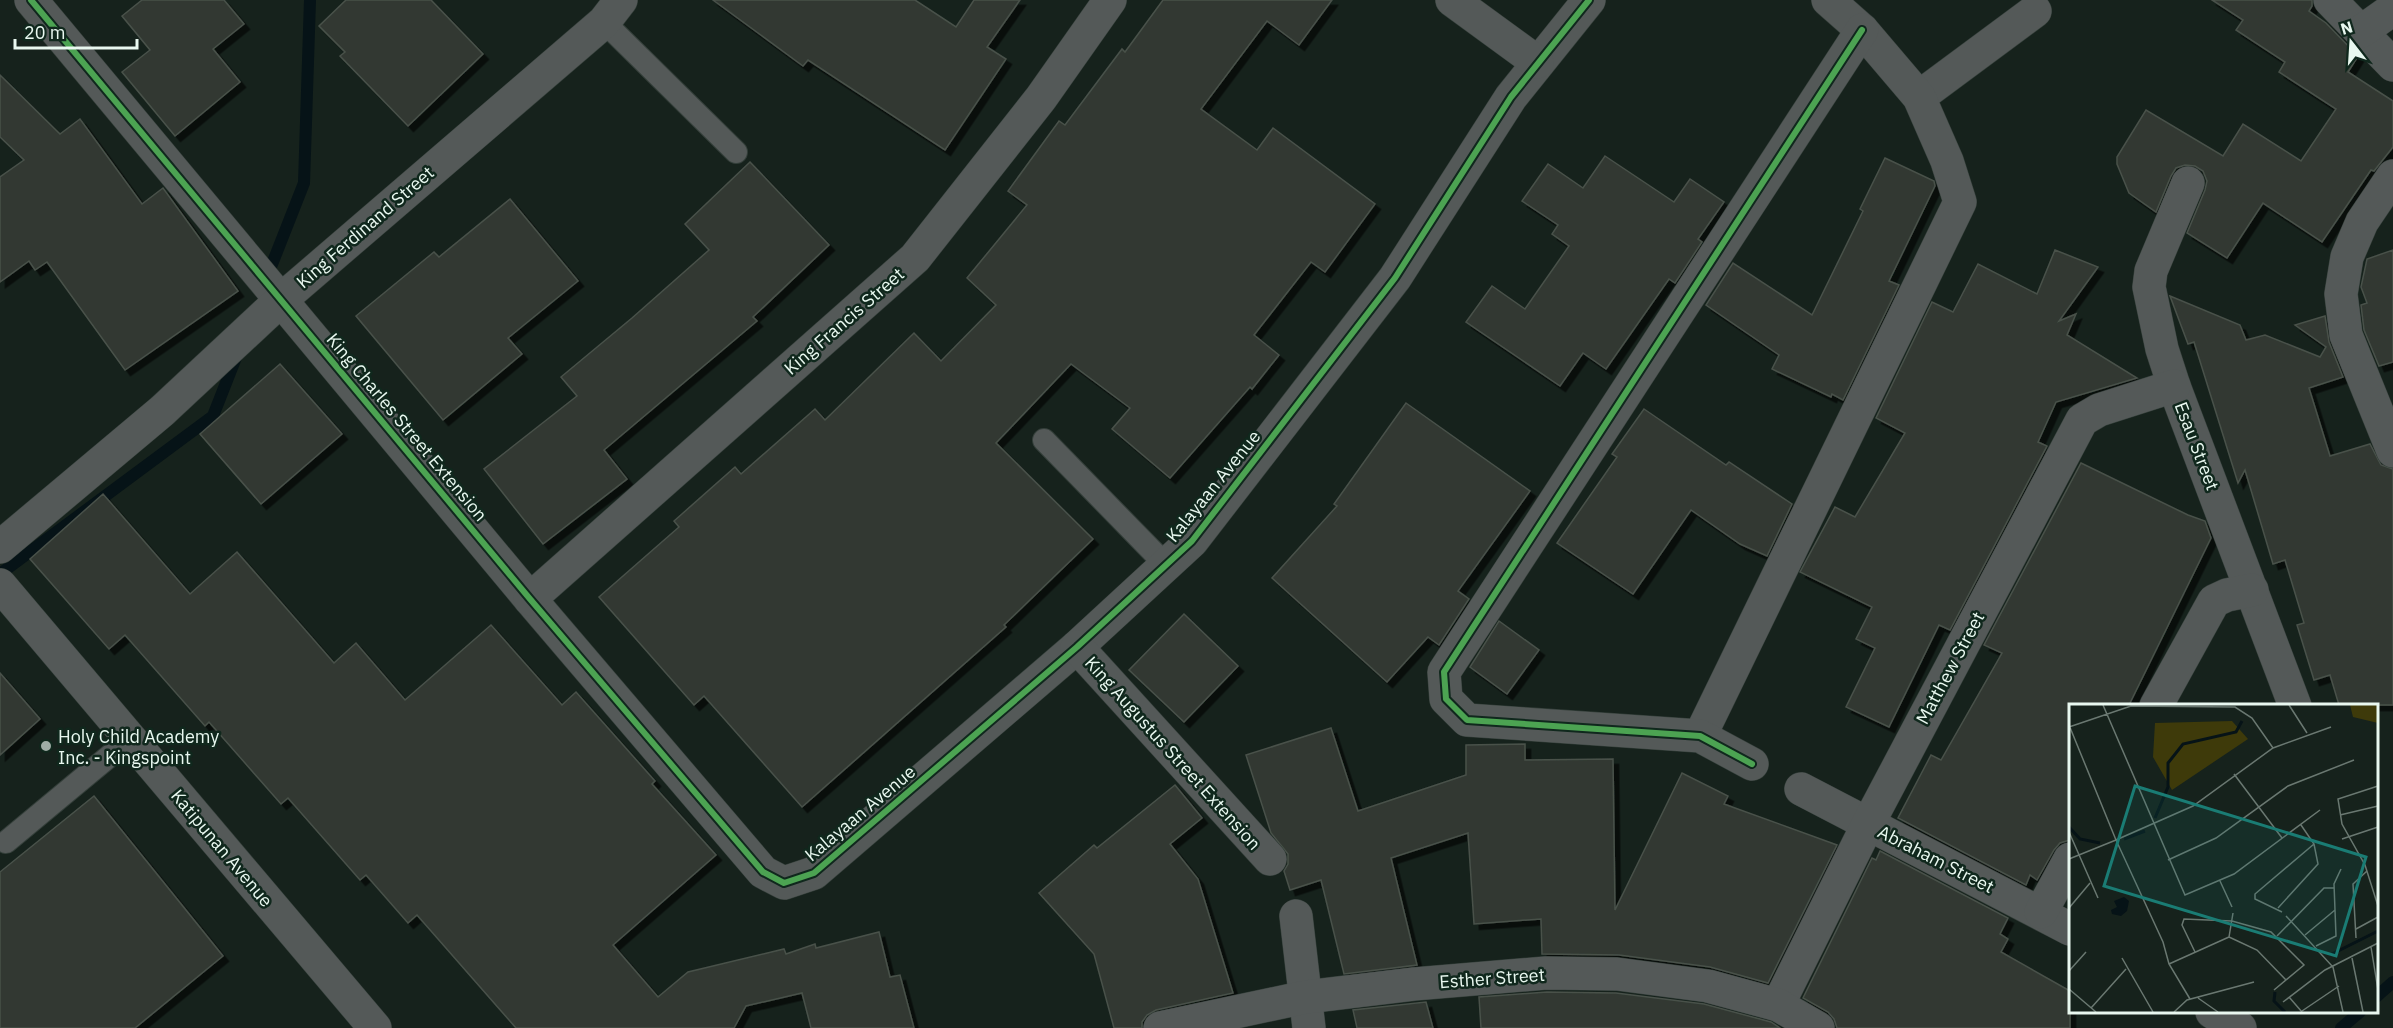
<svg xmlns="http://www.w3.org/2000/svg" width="2393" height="1028" font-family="'IBM Plex Sans',sans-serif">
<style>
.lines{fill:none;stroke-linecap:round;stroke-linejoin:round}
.stream{stroke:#061317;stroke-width:12}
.building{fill:#313932;stroke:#49514a;stroke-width:1.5;filter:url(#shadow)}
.lane-casing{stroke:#343f3a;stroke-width:24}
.street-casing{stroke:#343f3a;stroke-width:34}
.lane{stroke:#545958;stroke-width:22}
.street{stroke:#545958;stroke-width:33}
.cycleway-casing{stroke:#10281d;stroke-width:10}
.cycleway{stroke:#4ca352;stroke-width:6}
.poi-dot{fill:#9fada6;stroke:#10281d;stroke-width:2}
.labels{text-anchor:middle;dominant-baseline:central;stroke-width:5;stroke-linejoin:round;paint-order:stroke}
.street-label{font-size:18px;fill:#e9f8f0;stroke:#10281d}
.poi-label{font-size:18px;fill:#e9f8f0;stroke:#10281d;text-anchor:start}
.inset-river{fill:none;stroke:#061317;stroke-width:3}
.inset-road{fill:none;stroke:#6a7871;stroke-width:1.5}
.view{fill:#1a7c74;fill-opacity:0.15;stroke:#1a7c74;stroke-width:3}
.inset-edge{fill:none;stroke:#e9f8f0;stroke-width:3}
</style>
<defs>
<filter id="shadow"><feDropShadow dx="5.5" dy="5.5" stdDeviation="0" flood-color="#0009"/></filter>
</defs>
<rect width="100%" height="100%" fill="#16221c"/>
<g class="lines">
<g class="stream">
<polyline points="267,277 304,183 310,0"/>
<polyline points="0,574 213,416 237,355"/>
<polyline points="2376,997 2393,982"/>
<polyline points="2341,1028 2360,1012"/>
</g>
</g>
<g class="building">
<polygon points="142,0 224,0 244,24 213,49 240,82 175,136 122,72 150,50 122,16"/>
<polygon points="346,0 431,0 483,54 408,126 340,56 345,52 319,26"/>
<polygon points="713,0 915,0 956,27 974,0 1020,0 987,47 1006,59 945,150 808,60 803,66"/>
<polygon points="1163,0 1332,0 1299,45 1267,21 1201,109 1257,150 1273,128 1375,204 1325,272 1311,262 1254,335 1279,355 1252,389 1250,387 1170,478 1112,429 1130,408 1071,364 996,443 1093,539 1004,625 1006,627 802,807 704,696 694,705 599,597 679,527 674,521 735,467 741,474 815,409 825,420 914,333 941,361 996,305 967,278 1027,205 1008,191 1059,121 1065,125 1122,49 1125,52"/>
<polygon points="2212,0 2312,0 2312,6 2309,11 2326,23 2358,56 2348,72 2393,101 2393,147 2374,171 2371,170 2322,242 2263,203 2227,258 2187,233 2205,190 2207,181 2203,171 2195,166 2185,165 2176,168 2171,176 2156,212 2129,193 2117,164 2117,157 2146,110 2223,156 2243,124 2301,161 2336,109 2279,72 2285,62 2236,30 2243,20"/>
<polygon points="0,75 60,134 80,119 142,204 163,188 238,291 125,370 47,262 35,270 29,261 0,282 0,177 24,160 0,137"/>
<polygon points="1605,156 1674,202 1690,179 1724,202 1698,239 1702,242 1675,283 1669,279 1606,369 1583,353 1560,386 1466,322 1492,286 1525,309 1569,246 1552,234 1558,225 1522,201 1548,164 1583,188"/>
<polygon points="1885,158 1934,181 1935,186 1889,281 1899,285 1843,400 1832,394 1831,397 1772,369 1779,355 1706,305 1733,263 1812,315 1863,211 1860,209"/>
<polygon points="750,162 829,245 753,317 757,321 604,450 627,479 543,544 484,469 577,396 561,377 632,318 709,250 685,224"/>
<polygon points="510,199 578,281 508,338 522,354 443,420 356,316 434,252 439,257"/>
<polygon points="2055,250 2098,267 2059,321 2076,314 2067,335 2137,378 2056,402 2038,442 2047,446 1950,630 1939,625 1889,727 1846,707 1875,648 1856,639 1872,607 1800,572 1835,507 1855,517 1905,433 1876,418 1932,302 1953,312 1978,264 2037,294"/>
<polygon points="2393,250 2393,362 2379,366 2364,330 2361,305 2367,303 2361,287 2367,259"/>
<polygon points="2170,296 2240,325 2246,340 2265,335 2320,357 2326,347 2295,325 2325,316 2329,342 2343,377 2309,388 2330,456 2370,444 2381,465 2393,469 2393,705 2339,705 2330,675 2314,680 2297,625 2304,623 2285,560 2273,564 2245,470 2238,483 2194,342 2188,344"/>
<polygon points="280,364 342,434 261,504 200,434"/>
<polygon points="1406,403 1530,491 1458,591 1469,599 1439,645 1428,637 1387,682 1272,578 1337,506 1334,504"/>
<polygon points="1644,409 1726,465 1729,462 1792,504 1767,556 1740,544 1691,510 1633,594 1557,543 1617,457 1612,454"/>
<polygon points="2081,463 2188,515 2205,521 2211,538 2129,705 2070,705 2070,840 2060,843 2054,850 2037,880 2030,875 2026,885 1898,818 1931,755 1941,760 2002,653 1984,645"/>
<polygon points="103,494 190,594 237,552 334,663 356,643 405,700 491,625 562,705 576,692 655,781 652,784 716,855 613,945 658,997 688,972 784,949 786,954 815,944 816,948 879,932 890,977 900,975 914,1028 811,1028 802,993 746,1006 734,1028 516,1028 417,915 408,923 366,875 360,880 288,798 281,804 209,722 205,726 125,635 109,649 30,559"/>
<polygon points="1184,614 1238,666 1184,722 1129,670"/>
<polygon points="1499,621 1539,650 1507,694 1470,667"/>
<polygon points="0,673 40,719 0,755"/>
<polygon points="1331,728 1358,811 1466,775 1466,745 1525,744 1525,760 1613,759 1615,910 1682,773 1728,796 1724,804 1837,845 1768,983 1710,967 1619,955 1542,954 1541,919 1474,924 1468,833 1391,858 1417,965 1344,974 1321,880 1290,890 1284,871 1288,864 1288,854 1271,833 1246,755"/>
<polygon points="1175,785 1202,818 1170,844 1198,879 1233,993 1156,1010 1147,1015 1142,1022 1142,1028 1114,1028 1094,954 1039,893 1094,845 1097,848"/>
<polygon points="94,796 223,956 135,1028 0,1028 0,872"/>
<polygon points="1880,851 2008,918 2000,934 2008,939 2001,952 2070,991 2070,1028 1837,1028 1834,1019 1828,1012 1803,998 1872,858 1876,860"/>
<polygon points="1547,992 1616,993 1704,1004 1771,1022 1780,1028 1481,1028 1479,997"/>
<polygon points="1426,1002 1433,1028 1357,1028 1353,1010"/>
</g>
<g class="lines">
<g class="lane-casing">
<g id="lane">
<polyline points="604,22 736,152"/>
<polyline points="1044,440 1166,565"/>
<polyline points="6,842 130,739"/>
</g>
</g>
<g class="street-casing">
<g id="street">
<polyline points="31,0 530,599 763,872 784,883 814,873 1077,647 1192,541 1395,278 1511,97 1589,0"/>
<polyline points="1452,0 1537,62"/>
<polyline points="2330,0 2393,65"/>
<polyline points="2362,31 2393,9"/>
<polyline points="1919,97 2035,11"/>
<polyline points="2393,176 2362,222 2347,257 2341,294 2346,335 2393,451"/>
<polyline points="2188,183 2151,271 2149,287 2162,349 2174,386 2295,706"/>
<polyline points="0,547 162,411 282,299 604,22 621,0"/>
<polyline points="0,585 375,1028"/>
<polyline points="530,599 915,258 1041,98 1110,0"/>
<polyline points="1077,647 1270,859"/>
<polyline points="2156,706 2214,601 2227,595 2252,590"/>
<polyline points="1700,736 1960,202 1947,161 1919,97 1862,30 1828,0"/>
<polyline points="1752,764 1700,736 1467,720 1446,699 1444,672 1862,30"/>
<polyline points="1801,789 2070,929"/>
<polyline points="2041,912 2070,859"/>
<polyline points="1296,916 1309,1028"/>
<polyline points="1778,1005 1868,824 2082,420 2099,410 2174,386"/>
<polyline points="2212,1012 2240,1028"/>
<polyline points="1160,1028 1306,997 1414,984 1546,973 1617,974 1708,986 1778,1005 1818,1028"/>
</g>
</g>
<use href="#lane" class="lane"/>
<use href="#street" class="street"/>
<g class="cycleway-casing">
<g id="cycleway">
<polyline points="31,0 530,599 763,872 784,883 814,873 1077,647 1192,541 1395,278 1511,97 1589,0"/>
<polyline points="1752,764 1700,736 1467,720 1446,699 1444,672 1862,30"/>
</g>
</g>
<use href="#cycleway" class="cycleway"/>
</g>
<circle class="poi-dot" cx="46" cy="746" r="6"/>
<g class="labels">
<g class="street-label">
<text transform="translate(365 227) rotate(-41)">King Ferdinand Street</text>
<text transform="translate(844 321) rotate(-41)">King Francis Street</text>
<text transform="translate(407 427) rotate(50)">King Charles Street Extension</text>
<text transform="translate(2197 446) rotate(69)">Esau Street</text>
<text transform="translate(1213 486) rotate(-51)">Kalayaan Avenue</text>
<text transform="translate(1950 668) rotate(-62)">Matthew Street</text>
<text transform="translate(1173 753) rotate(48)">King Augustus Street Extension</text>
<text transform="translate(860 813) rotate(-40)">Kalayaan Avenue</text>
<text transform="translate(222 848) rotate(50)">Katipunan Avenue</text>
<text transform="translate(1936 859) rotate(27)">Abraham Street</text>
<text transform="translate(1492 978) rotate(-4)">Esther Street</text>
</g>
<g class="poi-label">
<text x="58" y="736">Holy Child Academy<tspan x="58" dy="21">Inc. - Kingspoint</tspan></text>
</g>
</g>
<g transform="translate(2069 704)">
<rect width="309" height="309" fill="#16221c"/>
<path d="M281,1H309V19L284,13ZM163,17L179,35L103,86L84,53L86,19Z" fill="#3e3a0a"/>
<path d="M55,193L60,197L58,207L52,212L43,210L42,206L48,203L45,197Z" fill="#061317"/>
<path class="inset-river" d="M86,114L99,83V59L114,40L167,28L173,17M0,123L11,135L31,139M55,135L76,127M261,251L309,227M206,288L205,297L216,308"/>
<path class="inset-road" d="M34,1L116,191L165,170L251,106M220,1L238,29M0,21L47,136M0,23L62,2L166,3L183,14L204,44M165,70L213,134M309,82L269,95L273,120L296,161L309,202M271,111L309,102M0,128L29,194M273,135L309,123M0,155L47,136M99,156L147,134L219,82L285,56M151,177L163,203M0,204L21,179M209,204L249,160L245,140L232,121M213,208L186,195V190L245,140M217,212L264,263L274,308M287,225L309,213M236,231L266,206M208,232L255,184H265M160,233L188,246L217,276M160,233L164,209M287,234L284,180L298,167M247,242L267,232L265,180L272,165M302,243L309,286M126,248L113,221L115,215L163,217L202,228L235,261L205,286M53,254L84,308M283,254L294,308M100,260L160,233M0,267L17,248M0,285L27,308M220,293L233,308M129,294L149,308M121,295L100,260L94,238L47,136L124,102L204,44L262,23M214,298L256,266L309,239M22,304L57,265M233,307L270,282M105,308L118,296L185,278"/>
<path class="view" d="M66,82L297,153L267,252L35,182Z"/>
<rect width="309" height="309" class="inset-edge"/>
</g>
<g transform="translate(2351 42) rotate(343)" stroke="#10281d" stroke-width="4.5" paint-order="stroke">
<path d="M0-4.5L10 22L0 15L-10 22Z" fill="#e9f8f0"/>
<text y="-9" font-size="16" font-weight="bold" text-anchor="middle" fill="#e9f8f0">N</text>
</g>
<path d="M15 39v9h122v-9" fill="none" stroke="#e9f8f0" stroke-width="3"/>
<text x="24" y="39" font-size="18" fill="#e9f8f0" stroke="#10281d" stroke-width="4.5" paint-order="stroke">20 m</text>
</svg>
